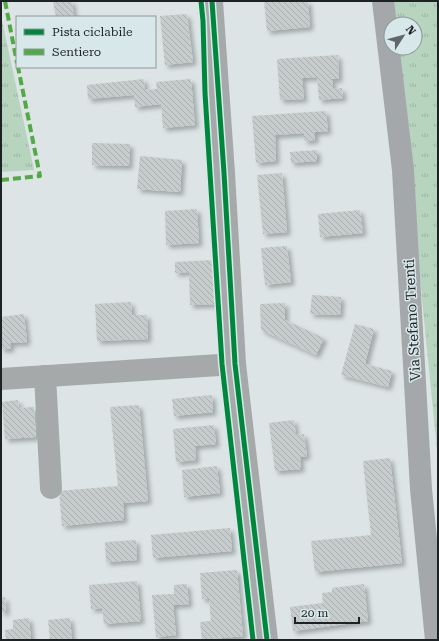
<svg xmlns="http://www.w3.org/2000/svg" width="439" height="641" font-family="'Roboto Serif',serif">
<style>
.grass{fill:url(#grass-tufts)}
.building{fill:url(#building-back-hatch);filter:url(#shadow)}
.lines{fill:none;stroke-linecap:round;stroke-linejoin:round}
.street{stroke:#a6a9aa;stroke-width:22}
.secondary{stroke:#a5a8aa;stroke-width:22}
.quiet{stroke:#52aa44;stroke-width:4;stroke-dasharray:8 4;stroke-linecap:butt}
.cycleway-casing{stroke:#d8e7e9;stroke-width:8}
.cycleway{stroke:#00873e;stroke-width:5}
.labels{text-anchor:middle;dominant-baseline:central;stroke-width:3;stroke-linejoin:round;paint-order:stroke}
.street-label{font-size:14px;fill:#1d2324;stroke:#d8e7e9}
</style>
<defs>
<pattern id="grass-tufts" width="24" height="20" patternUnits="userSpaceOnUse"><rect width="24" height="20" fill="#b6d4be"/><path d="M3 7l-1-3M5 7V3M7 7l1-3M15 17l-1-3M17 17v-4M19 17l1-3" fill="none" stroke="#9cb6a3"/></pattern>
<pattern id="building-back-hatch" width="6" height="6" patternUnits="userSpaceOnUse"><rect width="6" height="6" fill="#c6cccc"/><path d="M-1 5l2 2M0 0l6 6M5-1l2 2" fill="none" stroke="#aaafaf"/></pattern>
<filter id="shadow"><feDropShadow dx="3.5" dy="3.5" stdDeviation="2" flood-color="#0004"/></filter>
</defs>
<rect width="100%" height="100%" fill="#dce4e5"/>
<g class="grass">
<polygon points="392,1 438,1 438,460 397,48 415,48 415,24 395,24"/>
<polygon points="1,16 34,170 1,172"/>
</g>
<g class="building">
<polygon points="53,1 72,1 74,17 56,17"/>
<polygon points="264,1 308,1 310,27 267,31"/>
<polygon points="187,14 193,62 165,65 160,16"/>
<polygon points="338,55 339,79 332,79 333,89 342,88 343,98 319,100 317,77 302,78 304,99 280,100 277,59"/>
<polygon points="144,79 145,90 157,89 156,82 191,79 195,125 163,128 161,104 135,107 134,95 88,99 87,85"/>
<polygon points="326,111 328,131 315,132 315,140 304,141 304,133 275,135 276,161 256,163 252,116"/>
<polygon points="92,143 130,144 129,166 92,165"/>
<polygon points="317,150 317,161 291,163 290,152"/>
<polygon points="140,156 182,160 180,192 137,189"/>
<polygon points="282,173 287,232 263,234 257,175"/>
<polygon points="197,209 199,243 166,245 165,211"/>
<polygon points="360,210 363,233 320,237 318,214"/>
<polygon points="287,246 291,282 265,285 261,248"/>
<polygon points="215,260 217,304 190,305 189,272 175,273 175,262"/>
<polygon points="312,295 341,297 340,315 310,314"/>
<polygon points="131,302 132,315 147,315 148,339 97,341 95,304"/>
<polygon points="285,303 285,320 324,338 316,355 261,330 260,304"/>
<polygon points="24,314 27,342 10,343 11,349 1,349 1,317"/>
<polygon points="355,324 374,329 365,364 392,371 388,387 341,375"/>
<polygon points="212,395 213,412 174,416 172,399"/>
<polygon points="18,400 19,408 34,407 36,437 5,439 2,402"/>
<polygon points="139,405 148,501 123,503 124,520 62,526 59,491 118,486 110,407"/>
<polygon points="294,420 296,435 304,434 307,456 300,457 301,469 275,471 269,423"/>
<polygon points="214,425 216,444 195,446 196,460 176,462 173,429"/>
<polygon points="390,458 402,563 315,572 311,541 371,535 363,461"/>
<polygon points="217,466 220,493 184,497 182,470"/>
<polygon points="230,528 232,551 153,558 151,535"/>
<polygon points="136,540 137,560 106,562 105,542"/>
<polygon points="237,570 243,636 202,640 200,622 211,621 209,599 202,599 200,573"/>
<polygon points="137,581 141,621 104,624 102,608 91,609 89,585"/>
<polygon points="187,584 189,604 173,605 176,635 156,637 152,595 174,594 174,585"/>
<polygon points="364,584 368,621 293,631 290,607 323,603 322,593 332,592 332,588"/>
<polygon points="5,597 6,612 1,612 1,598"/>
<polygon points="29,618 31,640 6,640 5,630 13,629 13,620"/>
<polygon points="70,618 72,640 50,640 48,620"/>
</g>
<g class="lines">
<g class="street">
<polyline points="212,1 224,173 235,364 267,640"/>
<polyline points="45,376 51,488"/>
<polyline points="1,379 235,364"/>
</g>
<polyline class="secondary" points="383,1 403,170 421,489 436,640"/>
<g class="quiet">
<polyline points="5,1 17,63"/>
<polyline points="1,180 40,176 18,67"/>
</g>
<g class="cycleway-casing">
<g id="cycleway">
<polyline points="201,1 203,21 205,93 222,364 253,640"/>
<polyline points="212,1 224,173 235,364 267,640"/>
</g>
</g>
<use href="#cycleway" class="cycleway"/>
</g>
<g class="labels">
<g class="street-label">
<text transform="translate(412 320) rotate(-93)">Via Stefano Trenti</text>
</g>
</g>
<rect width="439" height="641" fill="none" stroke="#1d2324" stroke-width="4"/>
<rect x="16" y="16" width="140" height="52" fill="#d8e7e9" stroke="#8d999a"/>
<rect x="24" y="29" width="20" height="6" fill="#00873e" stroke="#8d999a"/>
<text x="52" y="36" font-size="12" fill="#1d2324">Pista ciclabile</text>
<rect x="24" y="49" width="20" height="6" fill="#52aa44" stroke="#8d999a"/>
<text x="52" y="56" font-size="12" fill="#1d2324">Sentiero</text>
<g transform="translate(403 36) rotate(54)"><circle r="19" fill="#d8e7e9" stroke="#8d999a"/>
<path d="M0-3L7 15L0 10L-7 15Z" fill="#606768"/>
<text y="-6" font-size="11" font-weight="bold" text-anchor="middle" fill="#1d2324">N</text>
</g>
<path d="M295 617v6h64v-6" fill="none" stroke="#1d2324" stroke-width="2"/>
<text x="301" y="617" font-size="12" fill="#1d2324" stroke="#d8e7e9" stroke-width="3" paint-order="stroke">20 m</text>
</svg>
